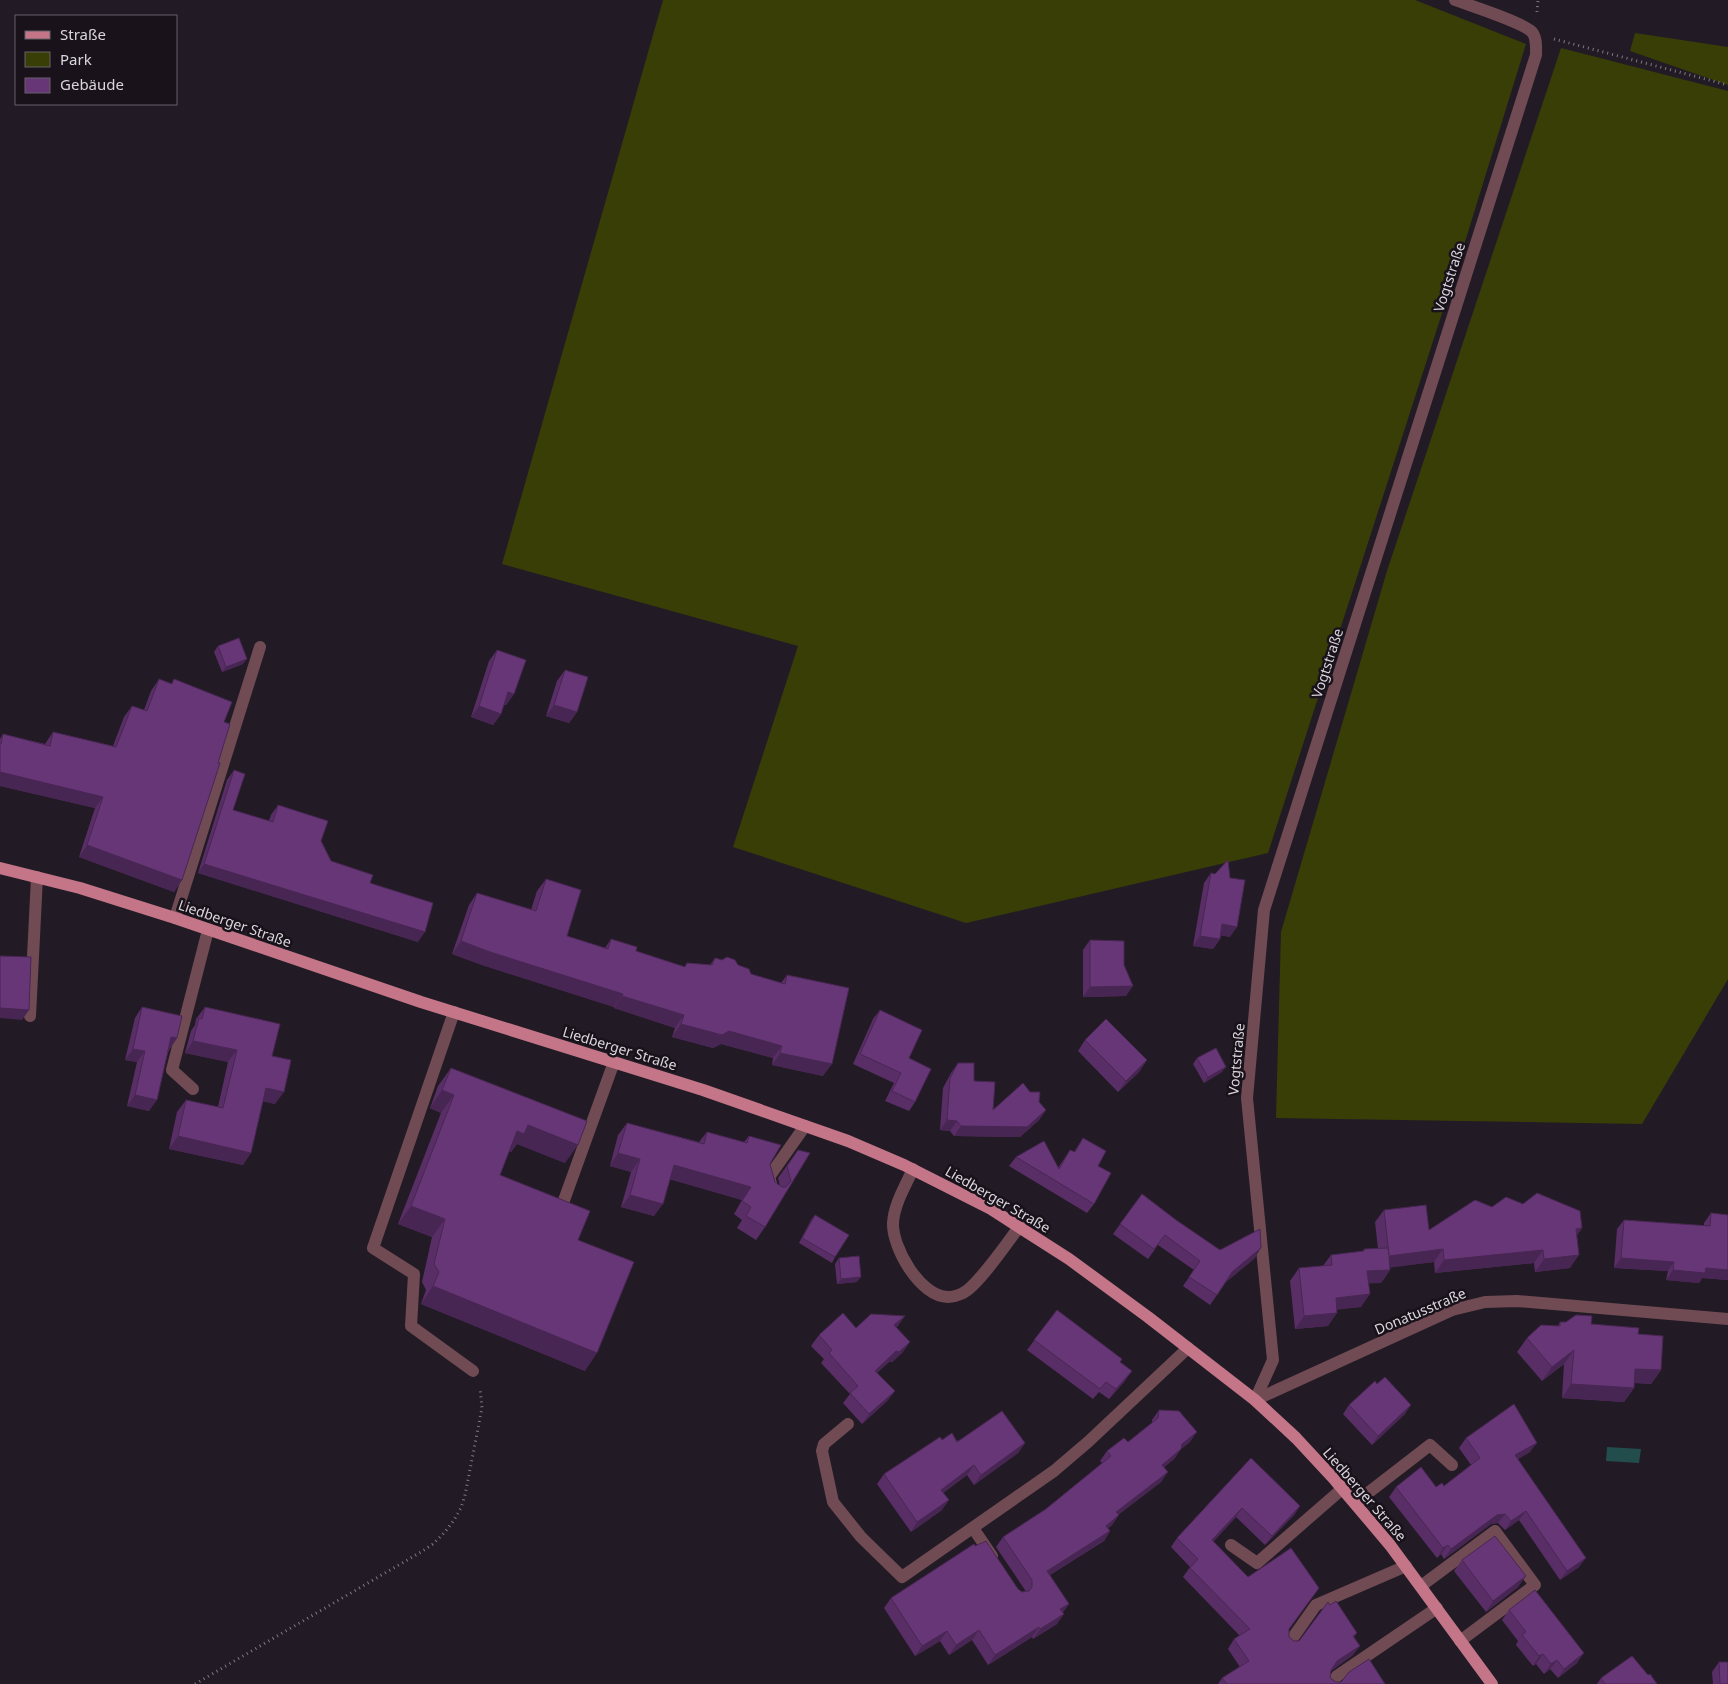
<svg xmlns="http://www.w3.org/2000/svg" width="1728" height="1684" font-family="'Noto Sans',sans-serif">
<style>
.green{fill:#393e06}
.water{fill:#234d4d}
.lines{fill:none;stroke-linecap:round;stroke-linejoin:round}
.path{stroke:#7f7981;stroke-width:3;stroke-dasharray:1 4;stroke-linecap:butt}
.minor{stroke:#714b53;stroke-width:12}
.major{stroke:#c47688;stroke-width:12}
.wall{fill:#592e66}
.shaded-wall{fill:#482653}
.building{fill:#673677;stroke:#482653}
.labels{text-anchor:middle;dominant-baseline:central;stroke-width:5;stroke-linejoin:round;paint-order:stroke}
.street-label{font-size:14px;fill:#dbd6dd;stroke:#19121b}
</style>
<rect width="100%" height="100%" fill="#221b25"/>
<g class="green">
<polygon points="663,0 1415,0 1526,44 1464,245 1268,853 966,923 733,847 798,646 502,564"/>
<polygon points="1635,33 1728,47 1728,85 1630,51"/>
<polygon points="1561,48 1728,91 1728,979 1642,1124 1276,1118 1281,932 1387,571"/>
</g>
<polygon class="water" points="1607,1447 1641,1449 1639,1463 1606,1461"/>
<g class="lines">
<g class="path">
<polyline points="1537,12 1538,0"/>
<polyline points="1554,39 1728,85"/>
<polyline points="195,1684 421,1552 433,1544 445,1532 454,1520 461,1508 465,1495 482,1408 480,1388"/>
</g>
<g class="minor">
<polyline points="175,918 260,647"/>
<polyline points="454,1012 373,1248 414,1274 411,1326 473,1371"/>
<polyline points="30,1016 37,877"/>
<polyline points="193,1089 172,1070 208,930"/>
<path d="M913,1169C906,1185 894,1204 893,1223C892,1247 920,1297 948,1297C953,1297 959,1295 963,1293C978,1286 1008,1241 1020,1226"/>
<polyline points="772,1187 769,1177 805,1126"/>
<polyline points="563,1203 614,1062"/>
<path d="M1255,1400L1273,1360L1247,1098L1264,910L1536,55C1536,48 1537,38 1532,32C1522,22 1471,6 1455,0"/>
<polyline points="1255,1400 1452,1310 1485,1302 1517,1301 1728,1319"/>
<polyline points="848,1424 824,1444 822,1451 833,1502 861,1537 902,1577 1054,1471 1088,1442 1188,1348"/>
<polyline points="1355,1503 1430,1445 1452,1465"/>
<polyline points="973,1528 992,1556"/>
<polyline points="1231,1545 1257,1563 1342,1489"/>
<polyline points="1421,1586 1495,1531 1535,1585 1460,1641"/>
<polyline points="1289,1643 1316,1605 1406,1566"/>
<polyline points="1331,1684 1337,1676 1437,1608"/>
</g>
<polyline class="major" points="0,868 80,888 175,918 421,1002 703,1090 848,1141 904,1165 991,1209 1069,1259 1148,1317 1255,1400 1296,1438 1335,1480 1390,1545 1492,1684"/>
</g>
<g class="wall">
<polygon points="218,646 243,664 222,672 214,652"/>
<polygon points="497,650 514,694 506,705 504,705 501,714 493,725 471,717 489,661"/>
<polygon points="565,670 577,712 569,723 546,716 557,681"/>
<polygon points="159,679 171,684 174,679 224,722 182,880 174,892 79,857 95,808 0,786 0,739 3,734 45,744 53,732 113,746 124,717 132,706 144,710 151,691"/>
<polygon points="234,770 233,810 269,821 271,815 278,805 321,841 331,861 370,883 418,942 198,873 227,780"/>
<polygon points="1211,873 1230,937 1220,935 1220,939 1213,949 1193,946 1204,883"/>
<polygon points="546,879 567,936 605,948 611,939 636,951 684,967 687,963 710,965 715,958 738,965 751,974 781,983 787,975 823,1076 772,1065 773,1058 721,1044 713,1048 672,1037 675,1028 614,1008 614,1007 482,965 452,954 469,905 477,893 531,910 537,891"/>
<polygon points="1090,940 1126,996 1083,997 1083,950"/>
<polygon points="142,1007 177,1038 169,1050 149,1111 127,1106 137,1062 125,1060 135,1018"/>
<polygon points="205,1007 272,1056 275,1104 263,1101 243,1165 169,1149 177,1112 186,1100 218,1107 228,1062 185,1053 191,1031 195,1025 196,1019"/>
<polygon points="880,1010 909,1058 915,1102 909,1111 885,1101 894,1083 853,1064 873,1019"/>
<polygon points="1085,1040 1147,1060 1139,1072 1118,1092 1078,1051"/>
<polygon points="1197,1058 1222,1072 1204,1083 1193,1064"/>
<polygon points="958,1063 974,1081 993,1110 1039,1102 1046,1110 1039,1120 1020,1137 954,1136 950,1131 940,1130 943,1088 951,1073"/>
<polygon points="451,1068 565,1163 517,1144 511,1152 509,1151 500,1175 578,1240 585,1371 421,1304 426,1290 422,1282 432,1237 398,1224 441,1113 430,1108 438,1086"/>
<polygon points="627,1123 699,1142 707,1132 744,1142 749,1136 770,1164 775,1182 780,1186 778,1178 798,1150 810,1153 765,1227 756,1240 737,1228 742,1220 734,1214 742,1200 670,1179 654,1216 621,1207 631,1172 610,1166 618,1135"/>
<polygon points="1083,1138 1098,1166 1094,1204 1087,1213 1009,1166 1016,1157 1058,1168 1070,1150 1074,1152"/>
<polygon points="1142,1194 1176,1220 1220,1250 1255,1258 1226,1282 1210,1305 1183,1286 1194,1270 1158,1245 1148,1259 1113,1234"/>
<polygon points="1523,1204 1582,1228 1577,1235 1570,1268 1535,1272 1534,1263 1435,1273 1434,1262 1390,1267 1390,1270 1381,1283 1369,1283 1361,1307 1337,1309 1328,1326 1295,1329 1290,1281 1299,1268 1323,1266 1331,1255 1363,1251 1364,1249 1378,1249 1375,1222 1384,1210 1429,1230 1492,1207"/>
<polygon points="1711,1213 1728,1215 1728,1280 1702,1278 1699,1283 1666,1280 1668,1271 1614,1268 1617,1229 1624,1220 1704,1226 1704,1223"/>
<polygon points="815,1215 835,1257 832,1263 799,1243 811,1220"/>
<polygon points="839,1258 857,1282 837,1284 835,1264"/>
<polygon points="1057,1310 1120,1362 1125,1381 1109,1399 1099,1392 1093,1399 1027,1350"/>
<polygon points="905,1316 896,1327 903,1352 892,1362 889,1362 877,1373 895,1391 887,1401 862,1424 843,1403 850,1394 821,1363 824,1359 811,1346 819,1335 856,1328"/>
<polygon points="1560,1322 1591,1324 1638,1334 1661,1370 1651,1384 1634,1383 1634,1388 1624,1402 1562,1398 1564,1364 1542,1381 1517,1352 1527,1338 1558,1326"/>
<polygon points="1349,1405 1405,1414 1372,1445 1343,1414"/>
<polygon points="1159,1410 1190,1442 1181,1449 1174,1459 1164,1467 1161,1482 1119,1514 1112,1525 1108,1528 1110,1531 1104,1541 1050,1575 1069,1604 1062,1612 1057,1624 1033,1639 1032,1637 988,1665 972,1640 949,1655 940,1641 915,1656 884,1608 891,1598 975,1546 1018,1589 1022,1592 1025,1591 1025,1590 996,1547 1003,1537 1046,1509 1102,1463 1100,1461 1107,1451 1128,1442 1152,1423 1152,1420"/>
<polygon points="1466,1438 1530,1452 1518,1459 1579,1567 1560,1580 1519,1520 1505,1530 1498,1523 1491,1524 1444,1559 1441,1554 1437,1558 1389,1497 1396,1487 1436,1487 1444,1486 1471,1465 1459,1448"/>
<polygon points="942,1440 1025,1443 1018,1453 974,1485 967,1475 943,1493 942,1510 911,1532 877,1484 884,1474"/>
<polygon points="1251,1458 1300,1506 1294,1515 1265,1545 1236,1517 1213,1542 1289,1629 1289,1637 1294,1641 1357,1633 1354,1637 1353,1655 1331,1671 1330,1678 1336,1682 1385,1684 1218,1684 1222,1678 1240,1667 1228,1649 1234,1639 1240,1636 1183,1577 1190,1567 1171,1547 1177,1538"/>
<polygon points="1462,1560 1518,1587 1486,1612 1454,1571"/>
<polygon points="1509,1610 1577,1663 1558,1678 1550,1669 1544,1674 1536,1664 1533,1666 1516,1645 1518,1641 1502,1620"/>
<polygon points="1719,1662 1728,1684 1713,1684 1712,1672"/>
<polygon points="1648,1675 1657,1684 1597,1684 1601,1678"/>
</g>
<g class="shaded-wall">
<polygon points="247,659 243,664 222,672 226,667"/>
<polygon points="508,692 514,694 506,705 500,703"/>
<polygon points="554,705 577,712 569,723 546,716"/>
<polygon points="479,706 501,714 493,725 471,717"/>
<polygon points="0,772 103,797 95,808 0,786"/>
<polygon points="87,845 182,880 174,892 79,857"/>
<polygon points="204,864 425,932 418,942 198,873"/>
<polygon points="1222,924 1237,927 1230,937 1215,934"/>
<polygon points="1200,936 1220,939 1213,949 1193,946"/>
<polygon points="461,941 623,994 614,1007 482,965 452,954"/>
<polygon points="1133,986 1126,996 1083,997 1090,987"/>
<polygon points="622,996 684,1015 675,1028 614,1008"/>
<polygon points="0,1008 29,1010 22,1020 0,1018"/>
<polygon points="681,1024 729,1031 782,1046 773,1058 721,1044 713,1048 672,1037"/>
<polygon points="171,1037 177,1038 169,1050"/>
<polygon points="193,1041 237,1050 228,1062 185,1053"/>
<polygon points="133,1049 145,1051 137,1062 125,1060"/>
<polygon points="780,1053 832,1064 823,1076 772,1065"/>
<polygon points="1147,1060 1139,1072 1118,1092 1126,1081"/>
<polygon points="1226,1067 1222,1072 1204,1083 1208,1077"/>
<polygon points="266,1088 284,1092 275,1104 257,1100"/>
<polygon points="442,1090 454,1095 441,1113 430,1108"/>
<polygon points="135,1095 157,1100 149,1111 127,1106"/>
<polygon points="1046,1110 1039,1120 1020,1137 954,1136 961,1126"/>
<polygon points="947,1120 957,1121 950,1131 940,1130"/>
<polygon points="528,1125 578,1145 565,1163 517,1144 511,1152 504,1149 517,1131"/>
<polygon points="178,1136 251,1153 243,1165 169,1149"/>
<polygon points="618,1153 640,1159 631,1172 610,1166"/>
<polygon points="674,1165 751,1187 742,1200 665,1178"/>
<polygon points="630,1195 663,1204 654,1216 621,1207"/>
<polygon points="411,1206 445,1219 432,1237 398,1224"/>
<polygon points="1582,1228 1573,1241 1576,1229"/>
<polygon points="1261,1248 1255,1258 1226,1282 1232,1272"/>
<polygon points="1443,1249 1434,1262 1380,1269 1389,1256"/>
<polygon points="1543,1250 1534,1263 1435,1273 1444,1260"/>
<polygon points="1579,1255 1570,1268 1535,1272 1544,1259"/>
<polygon points="1621,1258 1674,1262 1668,1271 1614,1268"/>
<polygon points="1706,1268 1728,1270 1728,1280 1702,1278 1699,1283 1666,1280 1673,1270"/>
<polygon points="1390,1270 1381,1283 1358,1284 1367,1271"/>
<polygon points="861,1277 857,1282 837,1284 841,1279"/>
<polygon points="433,1286 597,1353 585,1371 421,1304"/>
<polygon points="1370,1294 1361,1307 1326,1311 1336,1298"/>
<polygon points="1337,1313 1328,1326 1295,1329 1304,1316"/>
<polygon points="905,1316 898,1326 887,1335 894,1325"/>
<polygon points="910,1342 903,1352 892,1362 889,1362 868,1381 875,1371 896,1351"/>
<polygon points="1574,1350 1564,1364 1542,1381 1552,1367"/>
<polygon points="1635,1369 1661,1370 1651,1384 1625,1382"/>
<polygon points="1132,1371 1125,1381 1109,1399 1116,1389"/>
<polygon points="1571,1384 1634,1388 1624,1402 1562,1398"/>
<polygon points="895,1391 887,1401 862,1424 869,1414"/>
<polygon points="1411,1405 1405,1414 1372,1445 1378,1436"/>
<polygon points="1197,1432 1190,1442 1175,1454 1182,1444"/>
<polygon points="1025,1443 1018,1453 974,1485 981,1475"/>
<polygon points="1537,1443 1530,1452 1508,1465 1515,1455"/>
<polygon points="1181,1449 1174,1459 1155,1475 1162,1465"/>
<polygon points="974,1465 967,1475 934,1500 941,1490"/>
<polygon points="1168,1472 1161,1482 1109,1522 1116,1512"/>
<polygon points="949,1500 942,1510 911,1532 917,1522"/>
<polygon points="1300,1506 1294,1515 1265,1545 1272,1536"/>
<polygon points="1242,1508 1236,1517 1205,1550 1212,1540"/>
<polygon points="1526,1511 1519,1520 1505,1530 1511,1521"/>
<polygon points="1505,1514 1498,1523 1491,1524 1444,1559 1451,1549 1497,1515"/>
<polygon points="1119,1515 1112,1525 1099,1536 1106,1526"/>
<polygon points="1110,1531 1104,1541 1040,1581 1047,1571"/>
<polygon points="1448,1545 1441,1554 1437,1558 1443,1548"/>
<polygon points="1586,1558 1579,1567 1560,1580 1567,1571"/>
<polygon points="1526,1576 1518,1587 1486,1612 1493,1601"/>
<polygon points="1069,1604 1062,1614 1060,1609"/>
<polygon points="1064,1614 1057,1624 1033,1639 1040,1629"/>
<polygon points="1039,1627 1032,1637 988,1665 995,1655"/>
<polygon points="979,1630 972,1640 949,1655 956,1645"/>
<polygon points="947,1631 940,1641 915,1656 922,1646"/>
<polygon points="1360,1646 1353,1655 1331,1671 1337,1661"/>
<polygon points="1584,1653 1577,1663 1558,1678 1564,1669"/>
<polygon points="1543,1654 1536,1664 1533,1666 1539,1656"/>
<polygon points="1557,1660 1550,1669 1544,1674 1551,1664"/>
</g>
<g class="building">
<polygon points="239,638 247,659 226,667 218,646"/>
<polygon points="497,650 526,660 514,694 508,692 501,714 479,706"/>
<polygon points="565,670 588,677 577,712 554,705"/>
<polygon points="159,679 172,684 174,679 232,702 224,722 230,724 218,763 220,763 182,880 87,845 103,797 0,772 0,744 1,744 3,734 50,746 53,732 116,747 132,706 147,711"/>
<polygon points="234,770 245,774 233,810 273,822 278,805 328,821 321,841 331,861 373,875 370,883 433,903 425,932 204,864"/>
<polygon points="1228,860 1230,878 1245,880 1237,927 1222,924 1220,939 1200,936 1211,873 1215,874"/>
<polygon points="546,879 581,890 567,936 608,949 611,939 637,947 636,951 685,967 687,963 712,965 715,958 722,960 727,957 735,960 738,965 749,969 751,974 785,984 787,975 849,988 832,1064 780,1053 782,1046 729,1031 722,1035 681,1024 684,1015 622,996 623,994 490,952 461,941 477,893 536,911"/>
<polygon points="1090,940 1124,941 1124,965 1133,986 1090,987"/>
<polygon points="0,956 31,957 29,1010 0,1008"/>
<polygon points="142,1007 182,1016 177,1038 171,1037 157,1100 135,1095 145,1051 133,1049"/>
<polygon points="205,1007 280,1024 272,1056 291,1060 284,1092 266,1088 251,1153 178,1136 186,1100 223,1108 237,1050 193,1041 199,1018 202,1019"/>
<polygon points="880,1010 922,1030 909,1058 931,1069 915,1102 892,1091 901,1073 860,1054"/>
<polygon points="1106,1019 1147,1060 1126,1081 1085,1040"/>
<polygon points="1216,1048 1226,1067 1208,1077 1197,1058"/>
<polygon points="958,1063 974,1063 974,1081 995,1082 993,1110 1023,1083 1030,1092 1040,1092 1039,1102 1046,1110 1027,1127 961,1126 957,1121 947,1120 950,1078"/>
<polygon points="451,1068 587,1121 578,1145 528,1125 524,1134 517,1131 500,1175 590,1211 578,1240 634,1262 597,1353 433,1286 439,1272 434,1264 445,1219 411,1206 454,1095 442,1090"/>
<polygon points="627,1123 704,1144 707,1132 747,1143 749,1136 781,1145 770,1164 775,1182 782,1187 786,1187 791,1181 787,1166 798,1150 810,1153 765,1227 746,1216 751,1207 742,1201 751,1187 674,1165 663,1204 630,1195 640,1159 618,1153"/>
<polygon points="1083,1138 1106,1151 1098,1166 1111,1173 1094,1204 1016,1157 1044,1141 1059,1169 1070,1150 1075,1152"/>
<polygon points="1537,1193 1580,1211 1582,1228 1576,1229 1579,1255 1544,1259 1543,1250 1444,1260 1443,1249 1389,1256 1390,1270 1367,1271 1370,1294 1336,1298 1337,1313 1304,1316 1299,1268 1332,1265 1331,1255 1364,1251 1364,1249 1388,1248 1389,1255 1384,1210 1426,1205 1429,1230 1475,1200 1492,1207 1506,1197 1523,1204"/>
<polygon points="1142,1194 1176,1220 1220,1250 1260,1229 1261,1248 1232,1272 1217,1295 1189,1277 1200,1261 1165,1235 1154,1249 1120,1224"/>
<polygon points="1711,1213 1728,1215 1728,1270 1706,1268 1705,1273 1673,1270 1674,1262 1621,1258 1624,1220 1710,1226"/>
<polygon points="815,1215 849,1235 835,1257 802,1238"/>
<polygon points="859,1256 861,1277 841,1279 839,1258"/>
<polygon points="1057,1310 1122,1359 1120,1362 1132,1371 1116,1389 1106,1382 1100,1389 1034,1340"/>
<polygon points="843,1313 856,1328 871,1314 905,1316 894,1325 910,1342 899,1352 896,1351 875,1371 895,1391 869,1414 850,1393 858,1386 829,1353 832,1350 819,1335"/>
<polygon points="1576,1315 1592,1316 1591,1324 1639,1328 1638,1334 1663,1336 1661,1370 1635,1369 1634,1388 1571,1384 1574,1350 1552,1367 1527,1338 1541,1325 1560,1326 1560,1322 1566,1322"/>
<polygon points="1385,1377 1411,1405 1378,1436 1349,1405 1375,1381 1377,1384"/>
<polygon points="1514,1404 1537,1443 1515,1455 1586,1558 1567,1571 1526,1511 1511,1521 1505,1514 1497,1515 1451,1549 1448,1545 1443,1548 1396,1487 1421,1467 1436,1487 1442,1483 1444,1486 1480,1458 1466,1438"/>
<polygon points="1159,1410 1179,1411 1197,1432 1182,1444 1181,1449 1162,1465 1168,1472 1116,1512 1119,1515 1106,1526 1110,1531 1047,1571 1069,1604 1060,1609 1064,1614 1040,1629 1039,1627 995,1655 979,1630 956,1645 947,1631 922,1646 891,1598 974,1544 975,1546 986,1541 1018,1589 1022,1592 1029,1591 1032,1587 1032,1580 1003,1537 1046,1509 1111,1456 1107,1451 1124,1438 1128,1442 1158,1418"/>
<polygon points="1002,1411 1025,1443 981,1475 974,1465 941,1490 949,1500 917,1522 884,1474 940,1437 942,1440 952,1433 957,1442"/>
<polygon points="1251,1458 1300,1506 1272,1536 1242,1508 1212,1540 1248,1577 1291,1548 1319,1588 1289,1629 1289,1637 1294,1641 1299,1641 1328,1602 1330,1605 1336,1601 1357,1633 1353,1636 1360,1646 1337,1661 1331,1670 1330,1678 1336,1682 1341,1682 1349,1672 1369,1659 1385,1684 1227,1684 1222,1678 1249,1661 1234,1639 1250,1629 1190,1568 1198,1559 1177,1538"/>
<polygon points="1495,1536 1526,1576 1493,1601 1462,1560"/>
<polygon points="1535,1590 1584,1653 1564,1669 1557,1660 1551,1664 1543,1654 1539,1656 1522,1635 1526,1632 1509,1610"/>
<polygon points="1632,1656 1648,1675 1650,1674 1657,1684 1605,1684 1601,1678"/>
<polygon points="1719,1662 1728,1662 1728,1684 1720,1684"/>
</g>
<g class="labels">
<g class="street-label">
<text transform="translate(1449 277) rotate(-72)">Vogtstraße</text>
<text transform="translate(1327 663) rotate(-72)">Vogtstraße</text>
<text transform="translate(235 923) rotate(19)">Liedberger Straße</text>
<text transform="translate(620 1048) rotate(17)">Liedberger Straße</text>
<text transform="translate(1236 1059) rotate(-85)">Vogtstraße</text>
<text transform="translate(998 1199) rotate(30)">Liedberger Straße</text>
<text transform="translate(1420 1311) rotate(-23)">Donatusstraße</text>
<text transform="translate(1365 1494) rotate(49)">Liedberger Straße</text>
</g>
</g>
<rect x="15" y="15" width="162" height="90" fill="#19121b" stroke="#676069"/>
<rect x="25" y="31" width="25" height="8" fill="#c47688" stroke="#676069"/>
<text x="60" y="40" font-size="15" fill="#dbd6dd">Straße</text>
<rect x="25" y="52" width="25" height="15" fill="#393e06" stroke="#676069"/>
<text x="60" y="65" font-size="15" fill="#dbd6dd">Park</text>
<rect x="25" y="78" width="25" height="15" fill="#673677" stroke="#676069"/>
<text x="60" y="90" font-size="15" fill="#dbd6dd">Gebäude</text>
</svg>
